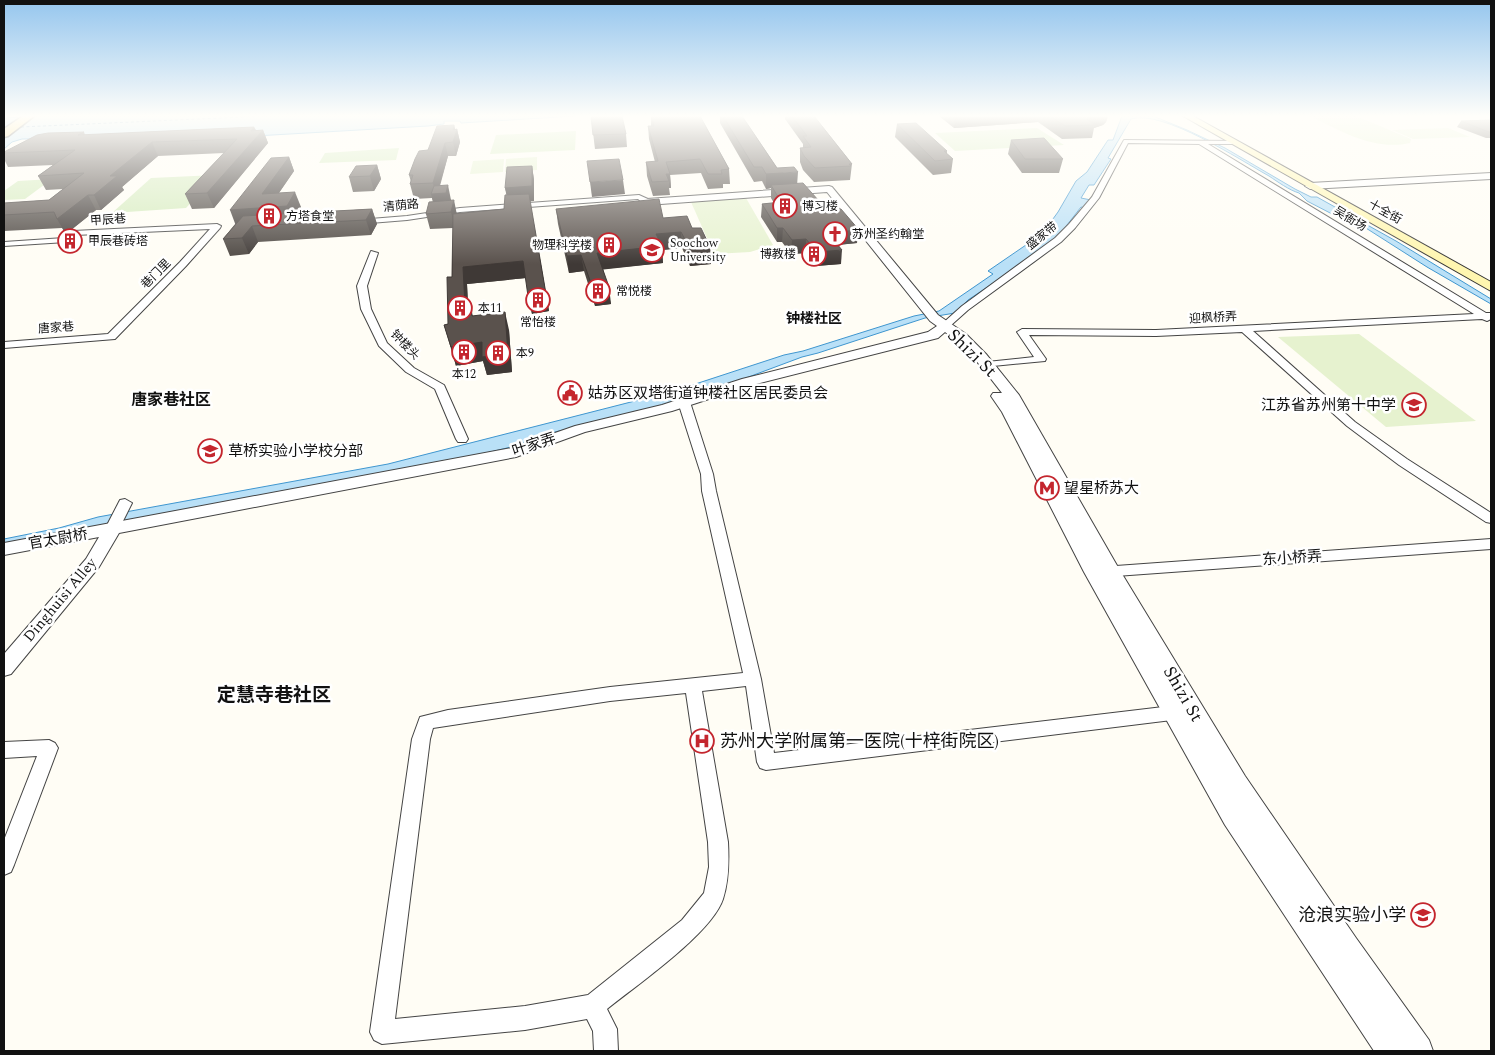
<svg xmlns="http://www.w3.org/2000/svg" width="1495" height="1055" font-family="Spectral,'Noto Sans SC',serif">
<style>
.green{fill:#d5ebbd}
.pitch{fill:#e6f2cf}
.water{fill:#b9e0f7;stroke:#3f96cf}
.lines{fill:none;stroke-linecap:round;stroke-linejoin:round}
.ferry{stroke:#1768a6;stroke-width:1;stroke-dasharray:3 2.5;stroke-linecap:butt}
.minor-casing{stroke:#444;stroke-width:2}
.tertiary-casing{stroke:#444;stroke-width:2}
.secondary-casing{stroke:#333;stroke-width:2}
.primary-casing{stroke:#222;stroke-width:3}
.minor{fill:#fff;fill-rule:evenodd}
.tertiary{fill:#fff;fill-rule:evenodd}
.secondary{fill:#fff6b0;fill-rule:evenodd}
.primary{fill:#f9d66b;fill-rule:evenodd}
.wall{fill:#4d4742}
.shaded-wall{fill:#3f3936}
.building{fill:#5a524d;stroke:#3f3936}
.labels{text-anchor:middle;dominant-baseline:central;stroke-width:5;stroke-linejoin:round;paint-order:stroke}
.far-street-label{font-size:12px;fill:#111;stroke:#fff}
.far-poi-label{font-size:12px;fill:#111;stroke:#fff;text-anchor:start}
.far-neighbourhood-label{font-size:14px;font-weight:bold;fill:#111;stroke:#fff}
.poi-label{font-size:15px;fill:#111;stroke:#fff;text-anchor:start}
.street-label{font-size:15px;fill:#111;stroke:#fff}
.neighbourhood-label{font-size:16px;font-weight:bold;fill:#111;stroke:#fff}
.near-street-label{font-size:18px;fill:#111;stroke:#fff}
.near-poi-label{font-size:18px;fill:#111;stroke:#fff;text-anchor:start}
.near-neighbourhood-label{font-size:19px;font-weight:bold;fill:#111;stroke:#fff}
</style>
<rect width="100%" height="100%" fill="#fffdf5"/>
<g class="green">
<polygon points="1037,128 1064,145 955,151 935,133"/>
<polygon points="576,131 575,150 490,154 496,135"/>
<polygon points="399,148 396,160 319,163 325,153"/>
<polygon points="216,175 186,208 112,213 151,178"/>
<polygon points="52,179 25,199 4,200 4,191 18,181"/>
</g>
<g class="pitch">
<path d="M1309,116H1356L1411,139L1410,143C1373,151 1342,131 1309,116Z"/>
<polygon points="1448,128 1470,137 1413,139 1392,130"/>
<polygon points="537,157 537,170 505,172 506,159"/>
<polygon points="504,159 503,172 470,174 473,161"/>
<polygon points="746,198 773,245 750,252 714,254 691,202"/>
<polygon points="1359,334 1476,421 1386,427 1278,337"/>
</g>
<g class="water">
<polygon points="36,116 575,116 461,123 460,121 444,121 444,124 428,126 255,136 22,139 12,142 4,149 4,118"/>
<path d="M1122,116H1153L1187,130L1225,148L1295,189L1311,197H1317L1396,241L1491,299V304L1427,267L1358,223L1343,216L1334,215L1307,201L1299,193C1289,190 1278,182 1269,176C1240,160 1163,109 1131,119L1108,158L1111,159L1094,185H1089L1081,198L1091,200L1085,208L1081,207L1060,234L1013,270L968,300L955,313L925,318L818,353L802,357L695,397L551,433L511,447L424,468L98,527L4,548V539L59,528L98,517L388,464L674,391L784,355L803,351L914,316L939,311L993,274L988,271L1042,234L1058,212L1076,181L1087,172L1108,140H1113Z"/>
</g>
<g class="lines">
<polyline class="ferry" points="21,127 265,116"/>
<g class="minor-casing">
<g id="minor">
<polygon points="1124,140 1234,141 1235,142 1232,144 1208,144 1486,313 1491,313 1491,319 1487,321 1482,319 1253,331 1355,422 1407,459 1491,513 1491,523 1486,522 1399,465 1347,426 1242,332 1156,336 1029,335 1046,359 1045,361 983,367 982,365 987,362 1034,357 1017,332 1022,329 1156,330 1474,314 1199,144 1128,143 1099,198 1075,228 1061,242 968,310 949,327 943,327 943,323 962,306 1055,238 1069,224 1092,197"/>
<polygon points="639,195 650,200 650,204 644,204 638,199 460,212 407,220 358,224 354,222 358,220 407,216 460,208"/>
<polygon points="217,224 221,226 220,228 186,266 115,339 4,348 4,342 108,334 180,262 210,229 75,235 66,242 4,246 4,242 64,238 73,231"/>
<polygon points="371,251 378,253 367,286 371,309 387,343 414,368 444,385 468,439 466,442 458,442 456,439 435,389 406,372 379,346 361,309 357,286"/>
<path d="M684,399L690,402L713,474L716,491L761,679L774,753L1180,705L1186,707L1189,712L1186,717L1180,719L766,770L760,768L757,762L746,686L702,691L728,842C729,861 729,880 723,899C712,933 637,985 607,1009L617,1029L618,1051H594L593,1031L587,1019L525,1030L382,1044L374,1040L370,1032L412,739L420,717L448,710L610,687L743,673L702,491L701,474L678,402ZM686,693L708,842L709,867L704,893L682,920L588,995L525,1006L395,1019L430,739L433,728L610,701Z"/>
<polygon points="125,499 132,503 119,529 117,532 107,532 105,529 120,500"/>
<polygon points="1491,539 1491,549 1102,577 1097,576 1095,572 1097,568 1102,567"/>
<polygon points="49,740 55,743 58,748 14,865 11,872 4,875 4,840 37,756 4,758 4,742"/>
</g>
</g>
<g class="tertiary-casing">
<g id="tertiary">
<polygon points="1491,173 1491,179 1310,189 1305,186 1310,183"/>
<path d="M829,186L832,187L938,315L966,334L986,354L1019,395L1119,569L1245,776L1356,938L1429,1040L1433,1051H1374L1225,825L1084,572L1002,412L991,396L993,393H1002C985,371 968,348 945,332L938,338L752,385L672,411L585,432L516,457L119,533L99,567L11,674L4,676V654L86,559L99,537L4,555V543L512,448L575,426L662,405L742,379L928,332L937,326L930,321L827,192L647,205L642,202L647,199Z"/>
</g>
</g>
<g class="secondary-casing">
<polygon id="secondary" points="1183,116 1193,116 1491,282 1491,291"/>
</g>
<g class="primary-casing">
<polygon id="primary" points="23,116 34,116 8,136 4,137 4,129"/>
</g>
<use href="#minor" class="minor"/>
<use href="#tertiary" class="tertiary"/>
<use href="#secondary" class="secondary"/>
<use href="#primary" class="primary"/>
</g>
<g class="wall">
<polygon points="591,116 626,134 627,147 595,149"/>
<polygon points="651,116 700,116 729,169 730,184 723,184 723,188 708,189 701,173 670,175 671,188 669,188 670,195 653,196 647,176 646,162 655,162 649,139 648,126 651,126"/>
<polygon points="720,116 742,116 777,168 797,183 857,243 838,245 841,264 816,266 806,253 791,254 782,242 777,242 761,217 762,204 774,203 771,198 771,188 766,189 762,181 754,182 720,123"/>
<polygon points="785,116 814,116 852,164 850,180 814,182 803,170 800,162 800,148 803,148 803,144 785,119"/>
<polygon points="939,116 1108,116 1106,122 1103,125 1094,128 1092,138 1062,139 1038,122 954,128"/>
<polygon points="1491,120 1491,138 1486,138 1457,127 1461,121"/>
<polygon points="897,124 947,151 947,154 953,159 951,173 933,175 895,137"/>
<polygon points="454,125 455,129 457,129 460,142 456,156 448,156 440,186 451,200 457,214 504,209 507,195 505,188 532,166 534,180 534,201 530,201 549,311 532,314 526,278 467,284 468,306 473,316 509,330 512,372 487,375 483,361 456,366 444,325 448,324 452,277 453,228 430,229 426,214 433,202 432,198 414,199 410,184 411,182 409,175 428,150"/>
<polygon points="254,127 256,130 263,130 268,143 214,208 192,209 185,194 224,153 158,156 122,187 124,190 101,210 96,210 66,234 62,228 4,231 4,203 49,200 63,189 46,190 38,176 53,165 8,167 4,159 4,152 84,132 85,135"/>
<polygon points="1011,140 1063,159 1059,173 1022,173 1008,154"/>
<polygon points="289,157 294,171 279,193 301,207 297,213 372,209 377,224 371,235 258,242 249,254 230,256 223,239"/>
<polygon points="377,165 381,179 374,191 353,192 349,177"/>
<polygon points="556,209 663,218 692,228 710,247 711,264 690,266 682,248 662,250 663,263 603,269 611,304 595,306 584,271 569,273 558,224"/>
</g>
<g class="shaded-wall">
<polygon points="955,116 1039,116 1038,122 954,128"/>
<polygon points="1096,116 1108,116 1106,122 1103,125 1094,128 1095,125 1086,119"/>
<polygon points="454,125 456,133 457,129 460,142 456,156 453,142 453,130"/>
<polygon points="254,127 258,136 263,130 268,143 214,208 207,193 251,131"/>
<polygon points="152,142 158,156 122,187 124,190 101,210 94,195 110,176"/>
<polygon points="445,143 448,156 437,194 448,185 451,200 435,209 431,194 435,194 433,183"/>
<polygon points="289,157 294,171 269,207 295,192 301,207 293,221 236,226 230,210"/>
<polygon points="377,165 381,179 374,191 370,176"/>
<polygon points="532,166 534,180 534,201 508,203 505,188"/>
<polygon points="798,172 797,186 771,185 771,188 766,189 766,174"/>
<polygon points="666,174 670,174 671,188 669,188 669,181"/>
<polygon points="623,180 625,194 592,197 590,182"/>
<polygon points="88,195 96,210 66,234 57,219"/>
<polygon points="454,200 457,215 455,228 451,212"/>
<polygon points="372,209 377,224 371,235 366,220"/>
<polygon points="252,226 258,242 249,254 242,238"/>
<polygon points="777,228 783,228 782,242 777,242"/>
<polygon points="859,230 857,243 826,246 827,232"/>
<polygon points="681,232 682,248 662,250 663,263 599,270 597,253 656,234"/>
<polygon points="806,239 806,253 791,254 792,240"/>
<polygon points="710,247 711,264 690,266 690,249"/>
<polygon points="842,250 841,264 816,266 817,252"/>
<polygon points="581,255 584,271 569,273 567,256"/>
<polygon points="523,261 526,278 467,284 469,324 465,306 463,267"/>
<polygon points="609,287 611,304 595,306 593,289"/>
<polygon points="546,294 549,311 532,314 528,296"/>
<polygon points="505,312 509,330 512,372 487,375 483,361 456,366 451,347 482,342"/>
</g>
<g class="building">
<polygon points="591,116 622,116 626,134 593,135"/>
<polygon points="651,116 700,116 729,169 721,170 722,174 708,174 700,159 666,162 670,174 666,174 669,181 652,182 646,162 658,161 648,126 654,126"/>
<polygon points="723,116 742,116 777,168 794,167 798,172 766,174 762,167 754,167"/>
<polygon points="792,116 814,116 852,164 849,164 851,166 815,168 804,156 800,148 811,147 803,136 807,136"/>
<polygon points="1050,116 1096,116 1086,119 1095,125 1065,126"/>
<polygon points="1491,120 1491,132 1489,132 1461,121"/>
<polygon points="916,123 947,151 944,151 953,159 935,161 897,124"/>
<polygon points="454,125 453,130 457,129 453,142 445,143 433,183 410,184 413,175 409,175 415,159 419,151 428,150 437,126"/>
<polygon points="254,127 251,131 263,130 207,193 185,194 237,139 152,142 110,176 117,176 94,195 88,195 57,219 54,212 4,215 4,203 49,200 84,173 38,176 75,150 4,153 4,152 37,135 48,133 84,132 78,135"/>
<polygon points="1044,138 1063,159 1025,159 1011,140"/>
<polygon points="289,157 262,194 295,192 287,206 230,210 271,158"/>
<polygon points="619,159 623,180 590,182 587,161"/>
<polygon points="377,165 370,176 349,177 356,166"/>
<polygon points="532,166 532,186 505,188 507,167"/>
<polygon points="803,183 827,210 841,209 859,230 827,232 842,250 817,252 806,239 792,240 783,228 777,228 762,204 781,202 771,185"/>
<polygon points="448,185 446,193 431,194 434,186"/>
<polygon points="529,194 546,294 528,296 523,261 463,267 465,306 471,306 472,316 505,312 508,354 482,357 482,342 451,347 444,325 448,324 447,277 452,277 453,214 504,209 505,195"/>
<polygon points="659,199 663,218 687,216 692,228 701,228 710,247 690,249 681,232 656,234 662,246 597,253 609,287 593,289 581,255 567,256 556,209"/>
<polygon points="454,200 451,212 426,214 429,202"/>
<polygon points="372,209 366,220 252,226 242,238 223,239 243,216"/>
</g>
<linearGradient id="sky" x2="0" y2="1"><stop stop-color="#95c6ee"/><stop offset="0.44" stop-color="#fffefa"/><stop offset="1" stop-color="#fffefa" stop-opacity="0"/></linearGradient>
<rect width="1495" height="264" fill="url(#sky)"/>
<defs>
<g id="building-ring" transform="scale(1.25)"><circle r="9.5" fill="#fff" stroke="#c4262e" stroke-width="1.5"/><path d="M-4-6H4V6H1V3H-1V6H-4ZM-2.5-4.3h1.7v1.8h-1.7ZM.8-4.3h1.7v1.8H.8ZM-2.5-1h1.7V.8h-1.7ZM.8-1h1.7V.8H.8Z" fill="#c4262e"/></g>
<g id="church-ring" transform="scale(1.25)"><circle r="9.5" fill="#fff" stroke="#c4262e" stroke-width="1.5"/><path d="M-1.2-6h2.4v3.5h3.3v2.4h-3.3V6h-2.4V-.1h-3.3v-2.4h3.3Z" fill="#c4262e"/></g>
<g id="university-ring" transform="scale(1.25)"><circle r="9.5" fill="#fff" stroke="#c4262e" stroke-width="1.5"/><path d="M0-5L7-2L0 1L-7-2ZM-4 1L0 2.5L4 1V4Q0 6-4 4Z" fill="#c4262e"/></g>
<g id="civic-ring" transform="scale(1.25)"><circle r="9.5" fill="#fff" stroke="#c4262e" stroke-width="1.5"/><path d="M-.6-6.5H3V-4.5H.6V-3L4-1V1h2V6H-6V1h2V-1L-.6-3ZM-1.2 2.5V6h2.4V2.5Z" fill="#c4262e"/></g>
<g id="school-ring" transform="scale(1.25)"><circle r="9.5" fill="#fff" stroke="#c4262e" stroke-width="1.5"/><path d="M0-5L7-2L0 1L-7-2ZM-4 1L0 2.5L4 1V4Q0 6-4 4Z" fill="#c4262e"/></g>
<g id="metro-ring" transform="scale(1.25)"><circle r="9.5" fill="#fff" stroke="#c4262e" stroke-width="1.5"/><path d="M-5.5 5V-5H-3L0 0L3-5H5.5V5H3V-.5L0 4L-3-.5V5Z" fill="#c4262e"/></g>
<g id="hospital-ring" transform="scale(1.25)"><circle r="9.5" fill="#fff" stroke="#c4262e" stroke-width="1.5"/><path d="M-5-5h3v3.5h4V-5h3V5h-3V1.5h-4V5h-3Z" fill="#c4262e"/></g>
</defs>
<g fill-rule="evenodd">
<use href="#building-ring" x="785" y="206"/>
<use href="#building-ring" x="269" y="216"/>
<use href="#church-ring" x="835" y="234"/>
<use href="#building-ring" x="70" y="241"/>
<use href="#building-ring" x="609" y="245"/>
<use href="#university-ring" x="652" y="250"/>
<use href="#building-ring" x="814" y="254"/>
<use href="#building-ring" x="598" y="291"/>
<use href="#building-ring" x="538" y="300"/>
<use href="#building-ring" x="460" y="308"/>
<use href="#building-ring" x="464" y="352"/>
<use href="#building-ring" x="498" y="353"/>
<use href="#civic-ring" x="570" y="393"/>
<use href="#school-ring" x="1414" y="405"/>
<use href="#school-ring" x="210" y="451"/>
<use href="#metro-ring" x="1047" y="488"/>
<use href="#hospital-ring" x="702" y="741"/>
<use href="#school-ring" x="1423" y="915"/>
</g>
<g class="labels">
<g class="far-street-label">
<text transform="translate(401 206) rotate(-6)">清荫路</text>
<text transform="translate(1385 212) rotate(29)">十全街</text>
<text transform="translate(1350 219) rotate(31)">吴衙场</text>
<text transform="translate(108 220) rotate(-4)">甲辰巷</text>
<text transform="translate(1042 236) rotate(-39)">盛家带</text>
<text transform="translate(156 274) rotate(-45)">巷门里</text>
<text transform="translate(1213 318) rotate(-3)">迎枫桥弄</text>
<text transform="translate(56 328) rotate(-4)">唐家巷</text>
<text transform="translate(405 345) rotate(46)">钟楼头</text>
</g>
<g class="far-poi-label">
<text x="802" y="206">博习楼</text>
<text x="286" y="216">方塔食堂</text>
<text x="852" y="234">苏州圣约翰堂</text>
<text x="88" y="241">甲辰巷砖塔</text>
<text x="670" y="243">Soochow<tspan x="670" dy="14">University</tspan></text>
<text x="592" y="245" text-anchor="end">物理科学楼</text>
<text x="796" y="254" text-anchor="end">博教楼</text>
<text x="616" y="291">常悦楼</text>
<text x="478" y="308">本11</text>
<text x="538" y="322" text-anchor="middle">常怡楼</text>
<text x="516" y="353">本9</text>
<text x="464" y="374" text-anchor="middle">本12</text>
</g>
<g class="far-neighbourhood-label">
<text x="814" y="318">钟楼社区</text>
</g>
<g class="poi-label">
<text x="588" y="393">姑苏区双塔街道钟楼社区居民委员会</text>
<text x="1396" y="405" text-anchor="end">江苏省苏州第十中学</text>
<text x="228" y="451">草桥实验小学校分部</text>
<text x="1064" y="488">望星桥苏大</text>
</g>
<g class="street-label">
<text transform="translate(534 445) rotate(-18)">叶家弄</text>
<text transform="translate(58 539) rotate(-10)">官太尉桥</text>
<text transform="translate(1292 558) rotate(-4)">东小桥弄</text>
<text transform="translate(60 600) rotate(-50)">Dinghuisi Alley</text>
</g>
<g class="neighbourhood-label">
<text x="171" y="400">唐家巷社区</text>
</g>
<g class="near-street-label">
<text transform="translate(972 353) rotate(44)">Shizi St</text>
<text transform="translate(1183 694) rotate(60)">Shizi St</text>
</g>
<g class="near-poi-label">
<text x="720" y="741">苏州大学附属第一医院(十梓街院区)</text>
<text x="1406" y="915" text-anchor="end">沧浪实验小学</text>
</g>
<g class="near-neighbourhood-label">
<text x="274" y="695">定慧寺巷社区</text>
</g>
</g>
<rect width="1495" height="1055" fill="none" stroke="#111111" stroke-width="10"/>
</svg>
